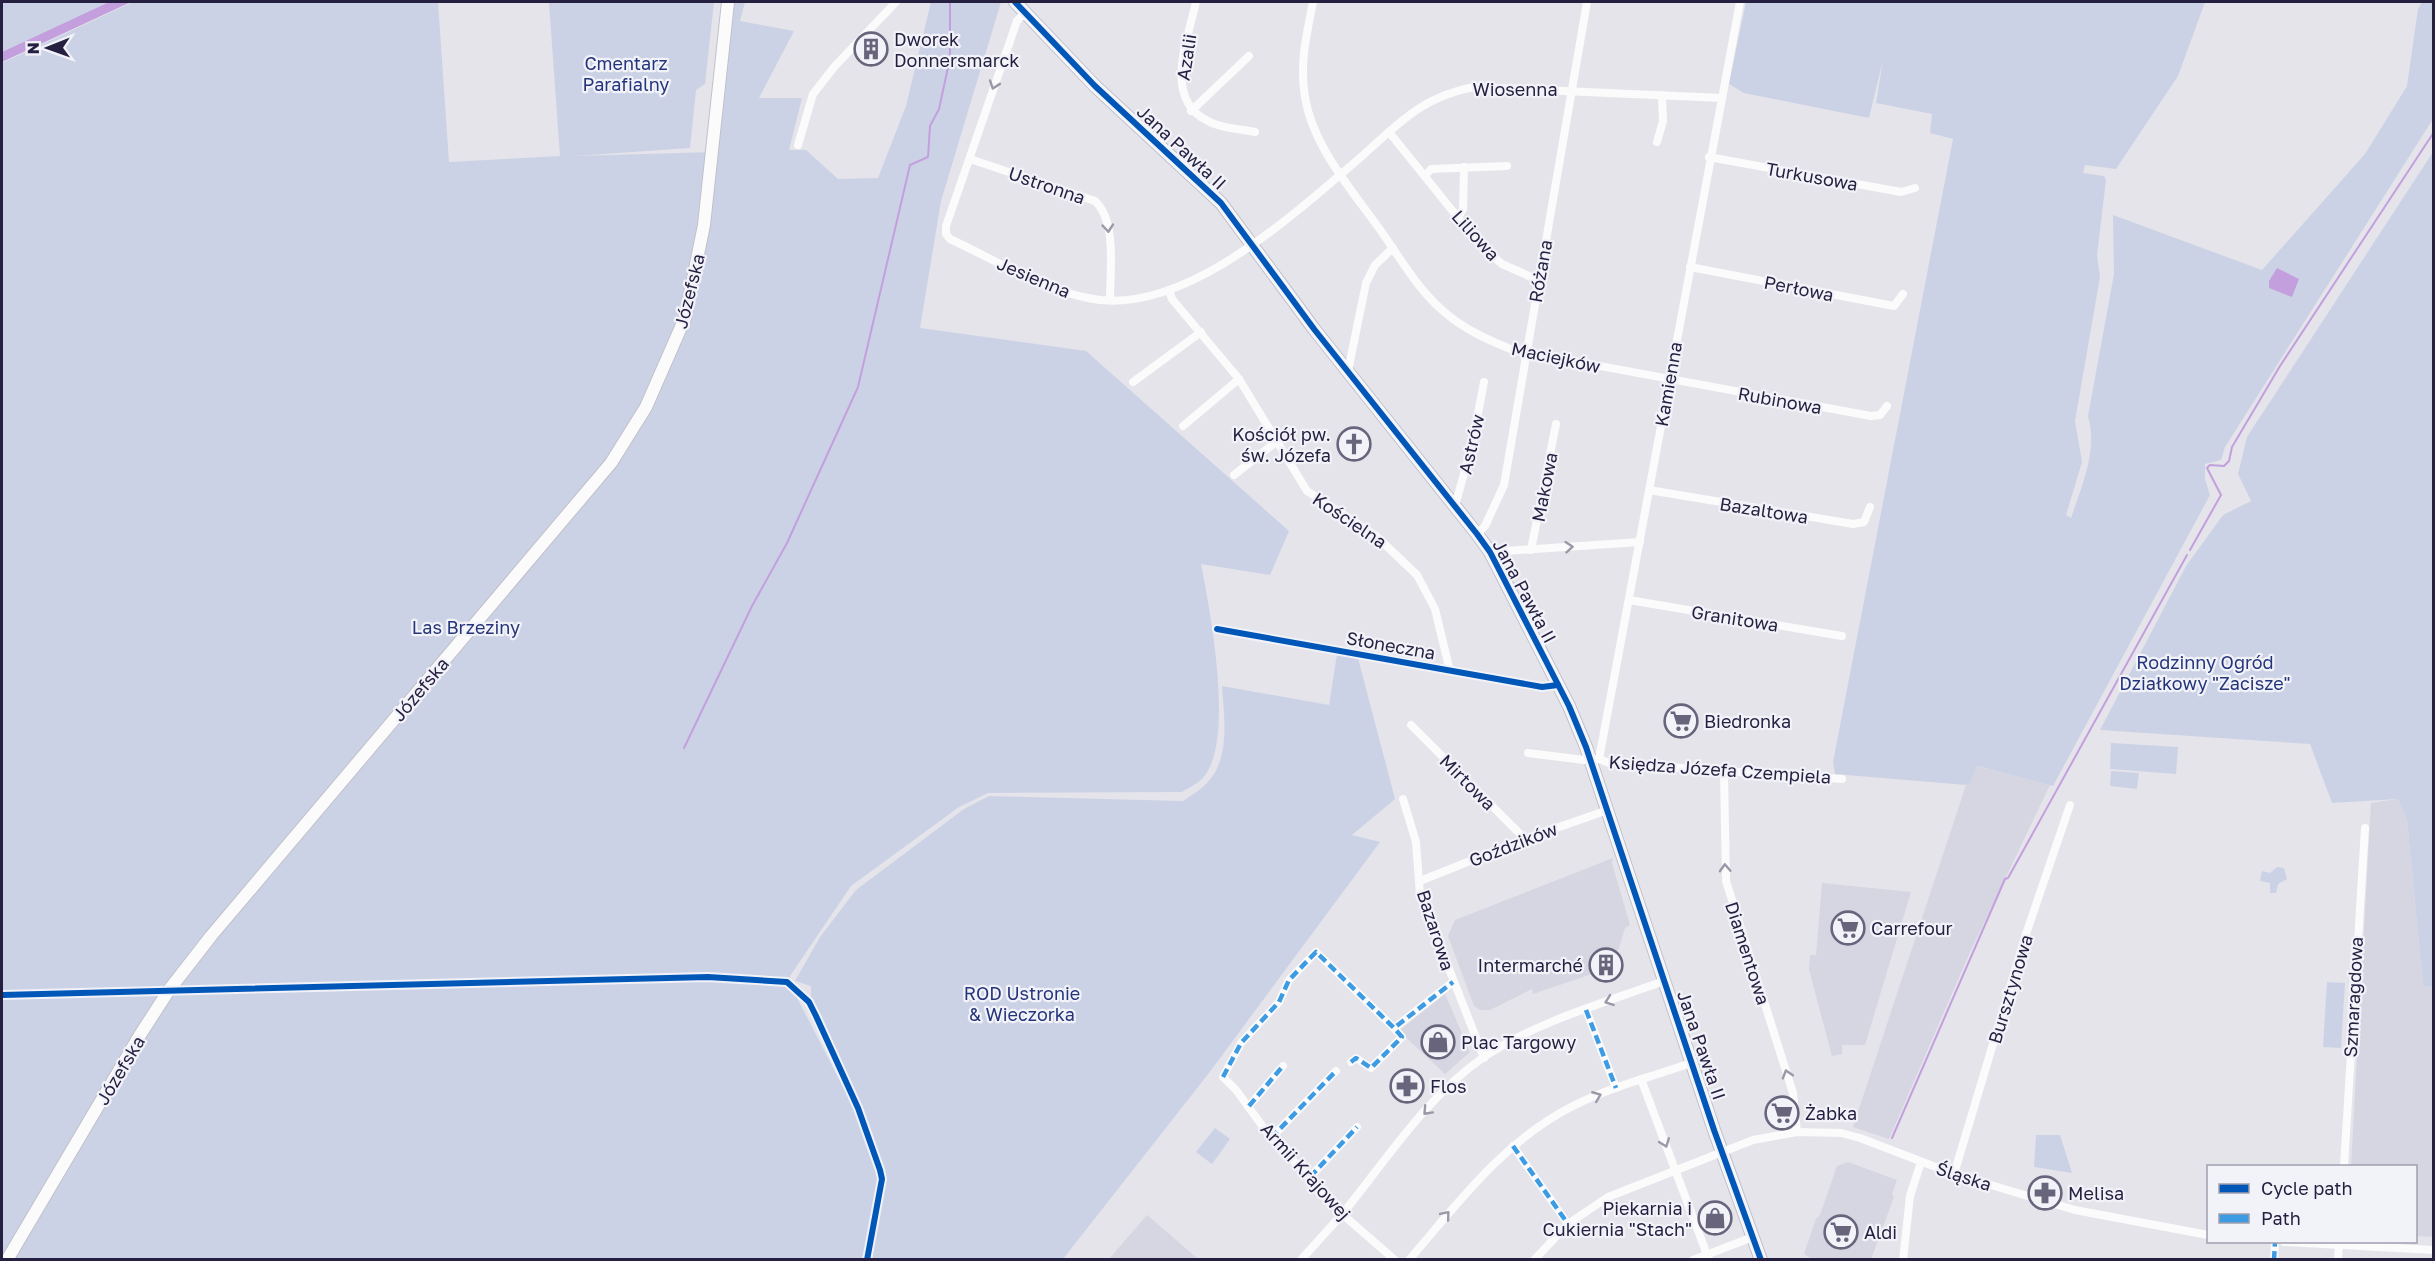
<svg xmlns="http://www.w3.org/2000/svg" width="2435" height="1261" font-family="'Golos Text',sans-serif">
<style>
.built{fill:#d6d6e2}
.green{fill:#ccd2e5}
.water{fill:#c3a0dd}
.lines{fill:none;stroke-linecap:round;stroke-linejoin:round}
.stream{stroke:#c3a0dd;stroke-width:2}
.secondary-casing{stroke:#c0c0ca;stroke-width:14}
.street{stroke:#fbfbfc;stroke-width:8}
.secondary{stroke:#fbfbfc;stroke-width:12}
.quiet{stroke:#3c9be3;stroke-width:4.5;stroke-dasharray:9 4.5;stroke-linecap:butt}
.cycleway-casing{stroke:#f2f2f9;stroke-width:10}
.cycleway{stroke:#0057b8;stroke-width:6}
.oneway{stroke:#9b98a7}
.labels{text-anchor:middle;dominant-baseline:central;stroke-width:4.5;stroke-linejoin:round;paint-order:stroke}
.poi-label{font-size:18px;fill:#251f40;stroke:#f2f2f9;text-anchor:start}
.street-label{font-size:18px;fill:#251f40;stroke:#f2f2f9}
.park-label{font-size:18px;fill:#25357b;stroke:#f2f2f9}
</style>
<rect width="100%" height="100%" fill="#e4e4ea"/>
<g class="built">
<polygon points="1976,766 2050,785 1970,952 1889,1139 1853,1127 1966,785 1970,783"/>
<polygon points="2398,799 2407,820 2423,986 2433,987 2433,1237 2416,1236 2416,1166 2351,1166 2371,803"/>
<polygon points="1613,858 1612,863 1630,925 1625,928 1617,954 1621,967 1593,977 1592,974 1533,994 1532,989 1490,1010 1480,1010 1474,1006 1448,936 1455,920"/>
<polygon points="1822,883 1911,892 1865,1045 1842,1045 1842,1054 1832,1056 1809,969 1810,955 1816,955"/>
<polygon points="1445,994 1470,1052 1445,1074 1399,1031"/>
<polygon points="1848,1162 1897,1180 1892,1194 1894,1197 1871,1259 1812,1259 1804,1254 1816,1219 1820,1215 1837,1166"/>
<polygon points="1147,1215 1198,1259 1109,1259"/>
</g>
<g class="green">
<polygon points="2,2 109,2 2,52"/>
<path d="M133,2H438L449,162L560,156L549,2H714L705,84L696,90L690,148L575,156L713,152L732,2H745L740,21L794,31L759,98H802L789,150H806L838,179L878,178L906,106L931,2H1001L941,201L920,328L1086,351L1289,531L1270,575L1201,564C1210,610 1236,744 1202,779C1197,784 1188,788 1182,792L988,793L959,807L851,886L790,976L791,986L855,1110L878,1177L865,1259H2V63Z"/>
<path d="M1746,2H2205L2178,76L2116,169L2085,165L2083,173L2104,176L2106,180L2097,255L2100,277L2075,421L2082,462L2066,515L2071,518C2082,485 2098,450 2088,416L2114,274L2113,215L2262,270L2365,154L2407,86L2418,9L2422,2H2433V119L2225,447L2221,460L2205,464V479L2210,495L2053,786L1977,766L1970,783L1966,785L1835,774L1833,762L1953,139L1930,133L1932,114L1876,103L1883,60L1869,118L1744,93L1729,84Z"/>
<polygon points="2433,152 2433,987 2423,986 2407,820 2398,799 2332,803 2310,744 2100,730 2186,566 2223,515 2251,501 2238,474 2247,437"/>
<path d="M1337,654L1358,658L1395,799L1352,835L1380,842L1209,1073L1063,1259H869L885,1177L865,1120L811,1000V986L795,981L820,937L856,890L964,809L989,796L1183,801C1190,796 1199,791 1206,784C1231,760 1224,717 1222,686L1329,705Z"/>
<polygon points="2111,743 2178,747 2176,774 2110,769"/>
<polygon points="2111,771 2139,773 2137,789 2110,786"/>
<polygon points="2277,867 2284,868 2287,879 2278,884 2276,893 2270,893 2270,883 2260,881 2262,871 2270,873"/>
<polygon points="2327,982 2345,983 2341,1048 2323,1047"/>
<polygon points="1215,1128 1230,1139 1212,1164 1196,1152"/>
<polygon points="2036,1135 2060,1135 2072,1173 2034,1167"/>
</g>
<g class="water">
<polygon points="109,2 131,2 2,62 2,52"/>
<polygon points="2277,268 2299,279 2292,297 2269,288 2269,281"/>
</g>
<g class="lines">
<g class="stream">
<polyline points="2190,550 2221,495 2207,468 2210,465 2224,466 2229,461 2232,447 2280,366 2434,132"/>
<polyline points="684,748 752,606 787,543 858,387 910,165 928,157 930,126 939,109 950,58 950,2"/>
<polyline points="1892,1138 2005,879 2008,878 2187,555"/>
</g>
<g class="secondary-casing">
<g id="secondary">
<polyline points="1015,2 1095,86 1221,203 1314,329 1477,534 1490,552 1569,706 1586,747 1714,1130 1761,1260"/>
<polyline points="7,1260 140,1035 169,990 211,936 611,463 646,407 685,318 704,225 728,2"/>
</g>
</g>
<g class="street">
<path d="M1196,2C1188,39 1163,97 1206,120C1220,128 1239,129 1255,132"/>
<path d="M1313,2C1307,33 1299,64 1305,97C1313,147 1352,190 1381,231C1400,258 1417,288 1442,310C1463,329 1488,340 1513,350L1871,416L1880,415L1887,406"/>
<path d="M1025,12L1017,21L946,226V234L950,239C993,259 1042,289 1088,298C1182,319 1295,213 1361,157C1398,124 1423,96 1474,87L1722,98"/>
<polyline points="1191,111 1249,56"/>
<polyline points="1389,132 1480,245 1502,264 1538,280"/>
<polyline points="1657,142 1663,121 1662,95"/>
<polyline points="798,145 813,94 835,66 896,2"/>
<polyline points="1709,157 1901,192 1915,188"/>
<path d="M970,159L1095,201C1117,221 1110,272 1110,300"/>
<polyline points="1425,176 1431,169 1507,166"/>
<polyline points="1459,216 1463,209 1464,167"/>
<polyline points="1690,267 1894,306 1903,294"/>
<polyline points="1169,290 1172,299 1239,379 1307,491 1375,535 1417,575 1435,609 1450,671"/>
<polyline points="1348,371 1366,283 1375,265 1393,248"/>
<polyline points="1133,382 1201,332"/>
<polyline points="1183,426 1239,379"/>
<polyline points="1234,475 1277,441"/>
<polyline points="1649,490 1853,524 1864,522 1870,507"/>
<polyline points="1455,506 1472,445 1484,382"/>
<polyline points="1477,534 1485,526 1504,485 1587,2"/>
<polyline points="1531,550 1556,424"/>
<polyline points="1490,552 1640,542"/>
<polyline points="1629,600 1842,636"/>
<polyline points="1217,629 1542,687 1558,685"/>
<polyline points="1411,725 1525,839"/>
<polyline points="1528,753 1584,760 1599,759 1740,2"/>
<polyline points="1599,759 1609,763 1842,779"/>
<polyline points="1724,771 1726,881 1793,1093 1797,1132"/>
<polyline points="1403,799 1416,842 1420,895 1484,1058"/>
<polyline points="1420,881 1525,839 1608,810"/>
<polyline points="1586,1010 1616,1088"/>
<polyline points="1351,1062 1356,1058 1371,1068 1402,1037 1394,1028"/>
<polyline points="1641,1079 1709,1260"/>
<polyline points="1249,1106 1283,1066"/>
<polyline points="1271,1138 1336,1071"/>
<polyline points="1513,1146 1568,1224"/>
<polyline points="2344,1166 2365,828"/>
<polyline points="1954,1174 2026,934 2070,805"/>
<polyline points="1310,1177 1357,1127"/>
<polyline points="2284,1242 2434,1250"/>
<path d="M1301,1260C1315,1244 1330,1228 1344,1212C1387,1159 1427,1096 1484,1057C1538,1021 1604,1003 1664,981"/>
<polyline points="1395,1260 1342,1214 1337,1205 1271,1138 1236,1090 1223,1077 1241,1043 1279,1002 1289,980 1316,952 1394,1028 1453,982"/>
<path d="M1409,1260C1458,1203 1503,1142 1571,1107C1609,1087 1651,1077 1691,1063"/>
<polyline points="1534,1260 1568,1224 1608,1197 1753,1140 1797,1132 1841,1133 1860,1138 1954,1174 2075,1210 2208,1235"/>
<polyline points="1693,1260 1753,1237"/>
<polyline points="1903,1260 1910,1196 1921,1162"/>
<polyline points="2274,1260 2275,1242"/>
<polyline points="2338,1260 2339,1242"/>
</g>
<use href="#secondary" class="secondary"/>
<g class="quiet">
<polyline points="1586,1010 1616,1088"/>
<polyline points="1351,1062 1356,1058 1371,1068 1402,1037 1394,1028"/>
<polyline points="1223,1077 1241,1043 1279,1002 1289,980 1316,952 1394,1028 1453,982"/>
<polyline points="1249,1106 1283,1066"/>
<polyline points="1271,1138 1336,1071"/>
<polyline points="1513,1146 1568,1224"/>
<polyline points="1310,1177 1357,1127"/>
<polyline points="2274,1260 2275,1242"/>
</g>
<g class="cycleway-casing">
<g id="cycleway">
<polyline points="1015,2 1095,86 1221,203 1314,329 1477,534 1490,552 1569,706 1586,747 1714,1130 1761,1260"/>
<polyline points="1217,629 1542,687 1558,685"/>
<polyline points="2,995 708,977 787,982 809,1002 816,1016 858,1108 880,1170 882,1179 867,1260"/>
</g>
</g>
<use href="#cycleway" class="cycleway"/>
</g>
<defs><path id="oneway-chevron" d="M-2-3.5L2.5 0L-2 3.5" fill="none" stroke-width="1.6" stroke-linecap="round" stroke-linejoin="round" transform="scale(1.5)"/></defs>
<g class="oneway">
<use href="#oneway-chevron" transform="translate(994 85) rotate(109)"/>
<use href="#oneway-chevron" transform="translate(1108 228) rotate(85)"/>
<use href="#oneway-chevron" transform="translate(1569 547) rotate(-5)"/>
<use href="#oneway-chevron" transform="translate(1725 868) rotate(-93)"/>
<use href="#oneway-chevron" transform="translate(1609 1001) rotate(160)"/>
<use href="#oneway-chevron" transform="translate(1787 1074) rotate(-107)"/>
<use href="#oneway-chevron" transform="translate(1597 1096) rotate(-22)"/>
<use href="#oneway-chevron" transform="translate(1427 1111) rotate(133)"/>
<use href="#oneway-chevron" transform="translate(1665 1143) rotate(69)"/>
<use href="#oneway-chevron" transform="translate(1446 1215) rotate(-50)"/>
</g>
<defs>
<g id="building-ring" transform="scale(1.725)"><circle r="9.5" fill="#f2f2f9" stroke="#68647c" stroke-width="1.5"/><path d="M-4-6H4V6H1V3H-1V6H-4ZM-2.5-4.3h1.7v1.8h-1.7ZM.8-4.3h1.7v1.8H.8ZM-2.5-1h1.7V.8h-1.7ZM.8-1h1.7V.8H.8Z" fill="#68647c"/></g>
<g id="church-ring" transform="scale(1.725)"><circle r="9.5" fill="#f2f2f9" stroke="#68647c" stroke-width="1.5"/><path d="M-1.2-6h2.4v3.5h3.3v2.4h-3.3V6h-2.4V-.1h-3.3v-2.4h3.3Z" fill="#68647c"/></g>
<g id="supermarket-ring" transform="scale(1.725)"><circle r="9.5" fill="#f2f2f9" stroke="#68647c" stroke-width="1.5"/><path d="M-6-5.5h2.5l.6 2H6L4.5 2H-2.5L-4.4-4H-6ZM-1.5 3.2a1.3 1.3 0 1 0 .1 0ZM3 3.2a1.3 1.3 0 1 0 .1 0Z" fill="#68647c"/></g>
<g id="shop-ring" transform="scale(1.725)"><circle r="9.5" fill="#f2f2f9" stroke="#68647c" stroke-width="1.5"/><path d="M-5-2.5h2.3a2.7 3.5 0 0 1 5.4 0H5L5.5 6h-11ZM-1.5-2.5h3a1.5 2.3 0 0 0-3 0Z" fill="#68647c"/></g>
<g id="pharmacy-ring" transform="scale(1.725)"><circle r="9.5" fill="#f2f2f9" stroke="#68647c" stroke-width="1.5"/><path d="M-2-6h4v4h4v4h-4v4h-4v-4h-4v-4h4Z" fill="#68647c"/></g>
</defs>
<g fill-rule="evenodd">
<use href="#building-ring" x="871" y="49"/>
<use href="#church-ring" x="1354" y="444"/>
<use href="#supermarket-ring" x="1681" y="721"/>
<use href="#supermarket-ring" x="1848" y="928"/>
<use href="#building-ring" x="1606" y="965"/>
<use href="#shop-ring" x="1438" y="1042"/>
<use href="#pharmacy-ring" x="1407" y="1086"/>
<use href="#supermarket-ring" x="1782" y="1113"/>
<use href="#pharmacy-ring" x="2045" y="1193"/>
<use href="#shop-ring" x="1715" y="1218"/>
<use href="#supermarket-ring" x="1841" y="1232"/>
</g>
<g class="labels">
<g class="poi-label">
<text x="894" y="39">Dworek<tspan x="894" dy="21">Donnersmarck</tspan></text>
<text x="1331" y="434" text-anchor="end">Kościół pw.<tspan x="1331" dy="21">św. Józefa</tspan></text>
<text x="1704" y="721">Biedronka</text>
<text x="1871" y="928">Carrefour</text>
<text x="1583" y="965" text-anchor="end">Intermarché</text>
<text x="1461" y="1042">Plac Targowy</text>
<text x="1430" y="1086">Flos</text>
<text x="1805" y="1113">Żabka</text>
<text x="2068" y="1193">Melisa</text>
<text x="1692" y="1208" text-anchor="end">Piekarnia i<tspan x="1692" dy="21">Cukiernia "Stach"</tspan></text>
<text x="1864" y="1232">Aldi</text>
</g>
<g class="street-label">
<text transform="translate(1186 57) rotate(-81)">Azalii</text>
<text x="1515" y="89">Wiosenna</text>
<text transform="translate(1182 147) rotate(43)">Jana Pawła II</text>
<text transform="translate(1812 176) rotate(10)">Turkusowa</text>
<text transform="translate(1047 185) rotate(19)">Ustronna</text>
<text transform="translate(1476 235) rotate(48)">Liliowa</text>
<text transform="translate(1540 271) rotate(-80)">Różana</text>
<text transform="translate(1034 277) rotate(23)">Jesienna</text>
<text transform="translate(1799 288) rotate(11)">Perłowa</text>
<text transform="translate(689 291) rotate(-76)">Józefska</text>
<text transform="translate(1556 357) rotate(12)">Maciejków</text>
<text transform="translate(1668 384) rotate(-80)">Kamienna</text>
<text transform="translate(1780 400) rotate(10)">Rubinowa</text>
<text transform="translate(1471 444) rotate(-77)">Astrów</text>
<text transform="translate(1544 487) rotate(-79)">Makowa</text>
<text transform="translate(1764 510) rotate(9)">Bazaltowa</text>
<text transform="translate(1350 520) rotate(34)">Kościelna</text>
<text transform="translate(1525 591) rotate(62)">Jana Pawła II</text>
<text transform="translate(1735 618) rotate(9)">Granitowa</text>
<text transform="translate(1391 645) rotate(10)">Słoneczna</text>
<text transform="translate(420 689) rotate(-50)">Józefska</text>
<text transform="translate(1720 769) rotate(4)">Księdza Józefa Czempiela</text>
<text transform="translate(1468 782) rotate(45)">Mirtowa</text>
<text transform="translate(1513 844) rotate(-21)">Goździków</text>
<text transform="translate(1436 930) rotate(72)">Bazarowa</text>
<text transform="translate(1748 953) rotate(72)">Diamentowa</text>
<text transform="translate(2010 989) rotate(-73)">Bursztynowa</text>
<text transform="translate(2353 997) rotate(-87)">Szmaragdowa</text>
<text transform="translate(1702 1045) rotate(71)">Jana Pawła II</text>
<text transform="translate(120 1070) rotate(-59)">Józefska</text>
<text transform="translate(1306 1171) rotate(48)">Armii Krajowej</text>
<text transform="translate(1964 1176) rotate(18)">Śląska</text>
</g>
<g class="park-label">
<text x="626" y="63">Cmentarz<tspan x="626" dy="21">Parafialny</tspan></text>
<text x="466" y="627">Las Brzeziny</text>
<text x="2205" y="662">Rodzinny Ogród<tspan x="2205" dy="21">Działkowy "Zacisze"</tspan></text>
<text x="1022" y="993">ROD Ustronie<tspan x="1022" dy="21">&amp; Wieczorka</tspan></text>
</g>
</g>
<rect width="2435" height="1261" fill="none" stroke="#251f40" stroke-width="6"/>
<rect x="2207" y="1165" width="210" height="78" fill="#f2f2f9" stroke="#a09eaf" stroke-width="1.5"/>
<rect x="2219" y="1184" width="30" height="9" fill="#0057b8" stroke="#a09eaf" stroke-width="1.5"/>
<text x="2261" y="1195" font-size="18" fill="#251f40">Cycle path</text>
<rect x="2219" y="1214" width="30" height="9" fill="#3c9be3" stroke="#a09eaf" stroke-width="1.5"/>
<text x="2261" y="1225" font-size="18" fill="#251f40">Path</text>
<g transform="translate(48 48) rotate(269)" stroke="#f2f2f9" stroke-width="4.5" paint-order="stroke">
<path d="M0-4.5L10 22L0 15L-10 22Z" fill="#251f40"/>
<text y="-9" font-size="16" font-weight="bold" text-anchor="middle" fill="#251f40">N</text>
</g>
</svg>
